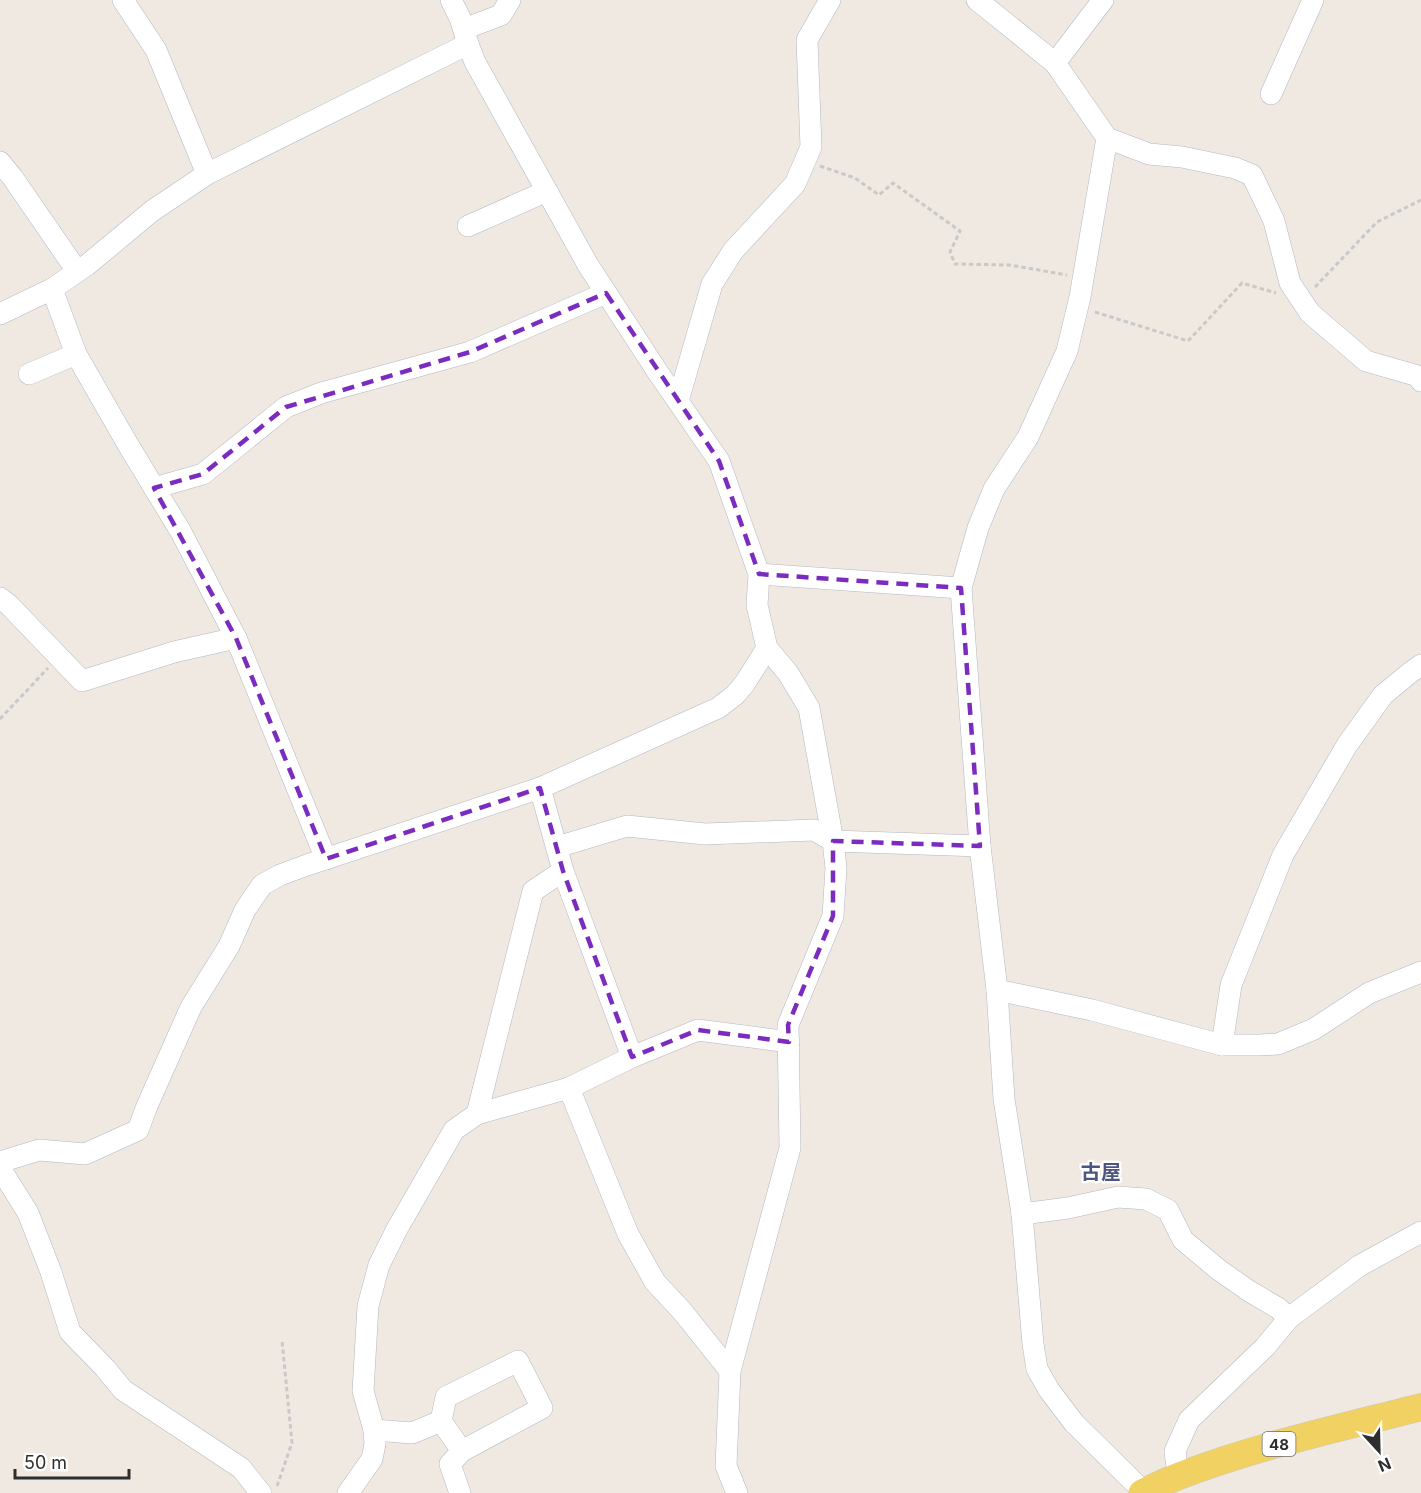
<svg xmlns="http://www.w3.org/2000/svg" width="1421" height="1493" font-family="Inter,'Noto Sans JP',sans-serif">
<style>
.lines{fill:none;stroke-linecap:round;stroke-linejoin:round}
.minor-casing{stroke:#b4b7c1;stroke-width:22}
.major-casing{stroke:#c9c9c9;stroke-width:28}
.path{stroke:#c9c9c9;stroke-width:3;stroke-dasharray:4.5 3;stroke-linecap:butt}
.minor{stroke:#fff;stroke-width:21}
.major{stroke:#f2d163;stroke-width:27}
.marked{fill:none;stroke:#7b2cbf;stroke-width:4.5;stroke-dasharray:12 8;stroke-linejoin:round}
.labels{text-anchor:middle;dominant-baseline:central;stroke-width:4.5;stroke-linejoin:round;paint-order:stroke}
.shield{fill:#fff;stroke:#6d6d6d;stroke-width:1.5}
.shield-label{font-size:15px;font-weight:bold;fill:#2e2e2e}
.quarter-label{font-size:20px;font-weight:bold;fill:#4d5680;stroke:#fff}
</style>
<rect width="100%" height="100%" fill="#efe9e1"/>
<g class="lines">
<g class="minor-casing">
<g id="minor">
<polyline points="123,0 156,50 207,174"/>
<polyline points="977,0 1055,63 1107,138 1149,154 1182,157 1235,168 1252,175 1274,221 1290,283 1310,313 1366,361 1418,376 1421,381"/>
<polyline points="464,29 501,15 510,0"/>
<polyline points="1055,63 1103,0"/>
<polyline points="1271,94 1313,0"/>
<polyline points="1107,138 1080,297 1067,351 1028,437 994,489 978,528 961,588 980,846 997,990 1004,1099 1022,1214 1033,1344 1037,1369 1049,1390 1074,1423 1145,1493"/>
<polyline points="0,162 13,178 77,271"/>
<polyline points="468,226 547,191"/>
<polyline points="52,289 76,354 127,443 181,532 236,638 326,859"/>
<polyline points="0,314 52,289 87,265 152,211 207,174 468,44"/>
<polyline points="29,374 76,354"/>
<polyline points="678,401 712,284 733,251 795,184 811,147 807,40 830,0"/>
<polyline points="154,488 203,474 286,407 321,393 470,352 606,293"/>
<polyline points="759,574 961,588"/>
<polyline points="0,598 9,605 82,681 174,652 236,638"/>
<polyline points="557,847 627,826 705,834 814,830 833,841 980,846"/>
<polyline points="997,990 1092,1010 1222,1045 1259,1045 1278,1044 1314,1029 1369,993 1421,972"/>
<polyline points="1222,1045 1231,985 1283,855 1347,745 1383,695 1411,672 1421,665"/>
<polyline points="632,1057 698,1030 789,1042"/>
<polyline points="569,1088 628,1234 655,1282 682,1311 730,1371"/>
<polyline points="477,1114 533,891 563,871"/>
<polyline points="0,1162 39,1150 85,1154 138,1130 147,1106 191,1007 229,946 245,910 262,885 280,875 307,865 540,788 718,708 735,695 745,683 767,648 757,605 759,574 719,461 657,371 588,265 475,62 468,44 460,18 451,0"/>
<polyline points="0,1168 28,1213 51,1272 70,1332 105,1368 123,1390 241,1468 261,1493"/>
<polyline points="1022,1214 1068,1208 1118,1197 1146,1199 1168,1210 1183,1240 1219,1270 1249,1291 1278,1308 1289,1318"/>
<polyline points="441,1421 446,1397 518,1361 542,1408 462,1451"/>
<polyline points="374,1430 412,1433 441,1421 462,1451 450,1464 460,1493"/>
<polyline points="1178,1476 1175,1451 1189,1420 1265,1347 1289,1318 1359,1266 1421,1232"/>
<polyline points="348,1493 372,1459 375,1444 374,1430 363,1391 368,1306 379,1265 397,1229 454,1130 477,1114 569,1088 632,1057 563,871 540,788"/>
<polyline points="737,1493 726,1466 730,1371 790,1148 788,1025 833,916 836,868 833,841 809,708 788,673 767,648"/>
</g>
</g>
<g class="major-casing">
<path id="major" d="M1142,1493C1154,1487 1166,1481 1179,1476C1257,1446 1340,1428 1421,1407"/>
</g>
<g class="path">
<polyline points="820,166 855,178 879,195 893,183 960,231 950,252 955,264 1010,265 1067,275"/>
<polyline points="1315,287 1377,222 1421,200"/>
<polyline points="1095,312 1188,341 1242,283 1276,293"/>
<polyline points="0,719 48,668"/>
<polyline points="277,1486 292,1443 282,1340"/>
</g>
<use href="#minor" class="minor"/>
<use href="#major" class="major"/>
</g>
<path class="marked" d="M606,293L719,461L759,574L961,588L980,846L833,841V916L788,1025L789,1042L698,1030L632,1057L563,871L540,788L326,859L236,638L154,488L203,474L286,407L470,352Z"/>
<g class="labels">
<rect class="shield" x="1262.5" y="1432" width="33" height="24" rx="4.5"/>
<g class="shield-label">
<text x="1279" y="1444">48</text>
</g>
<g class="quarter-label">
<text x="1101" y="1172">古屋</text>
</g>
</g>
<g transform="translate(1379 1451) rotate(158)" stroke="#ffffff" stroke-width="4.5" paint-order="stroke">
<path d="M0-4.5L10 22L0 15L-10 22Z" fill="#2e2e2e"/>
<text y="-9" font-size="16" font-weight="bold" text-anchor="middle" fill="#2e2e2e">N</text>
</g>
<path d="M15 1469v9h114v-9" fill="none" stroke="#2e2e2e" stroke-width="3"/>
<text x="24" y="1469" font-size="18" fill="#2e2e2e" stroke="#ffffff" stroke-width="4.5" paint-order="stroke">50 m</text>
</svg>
